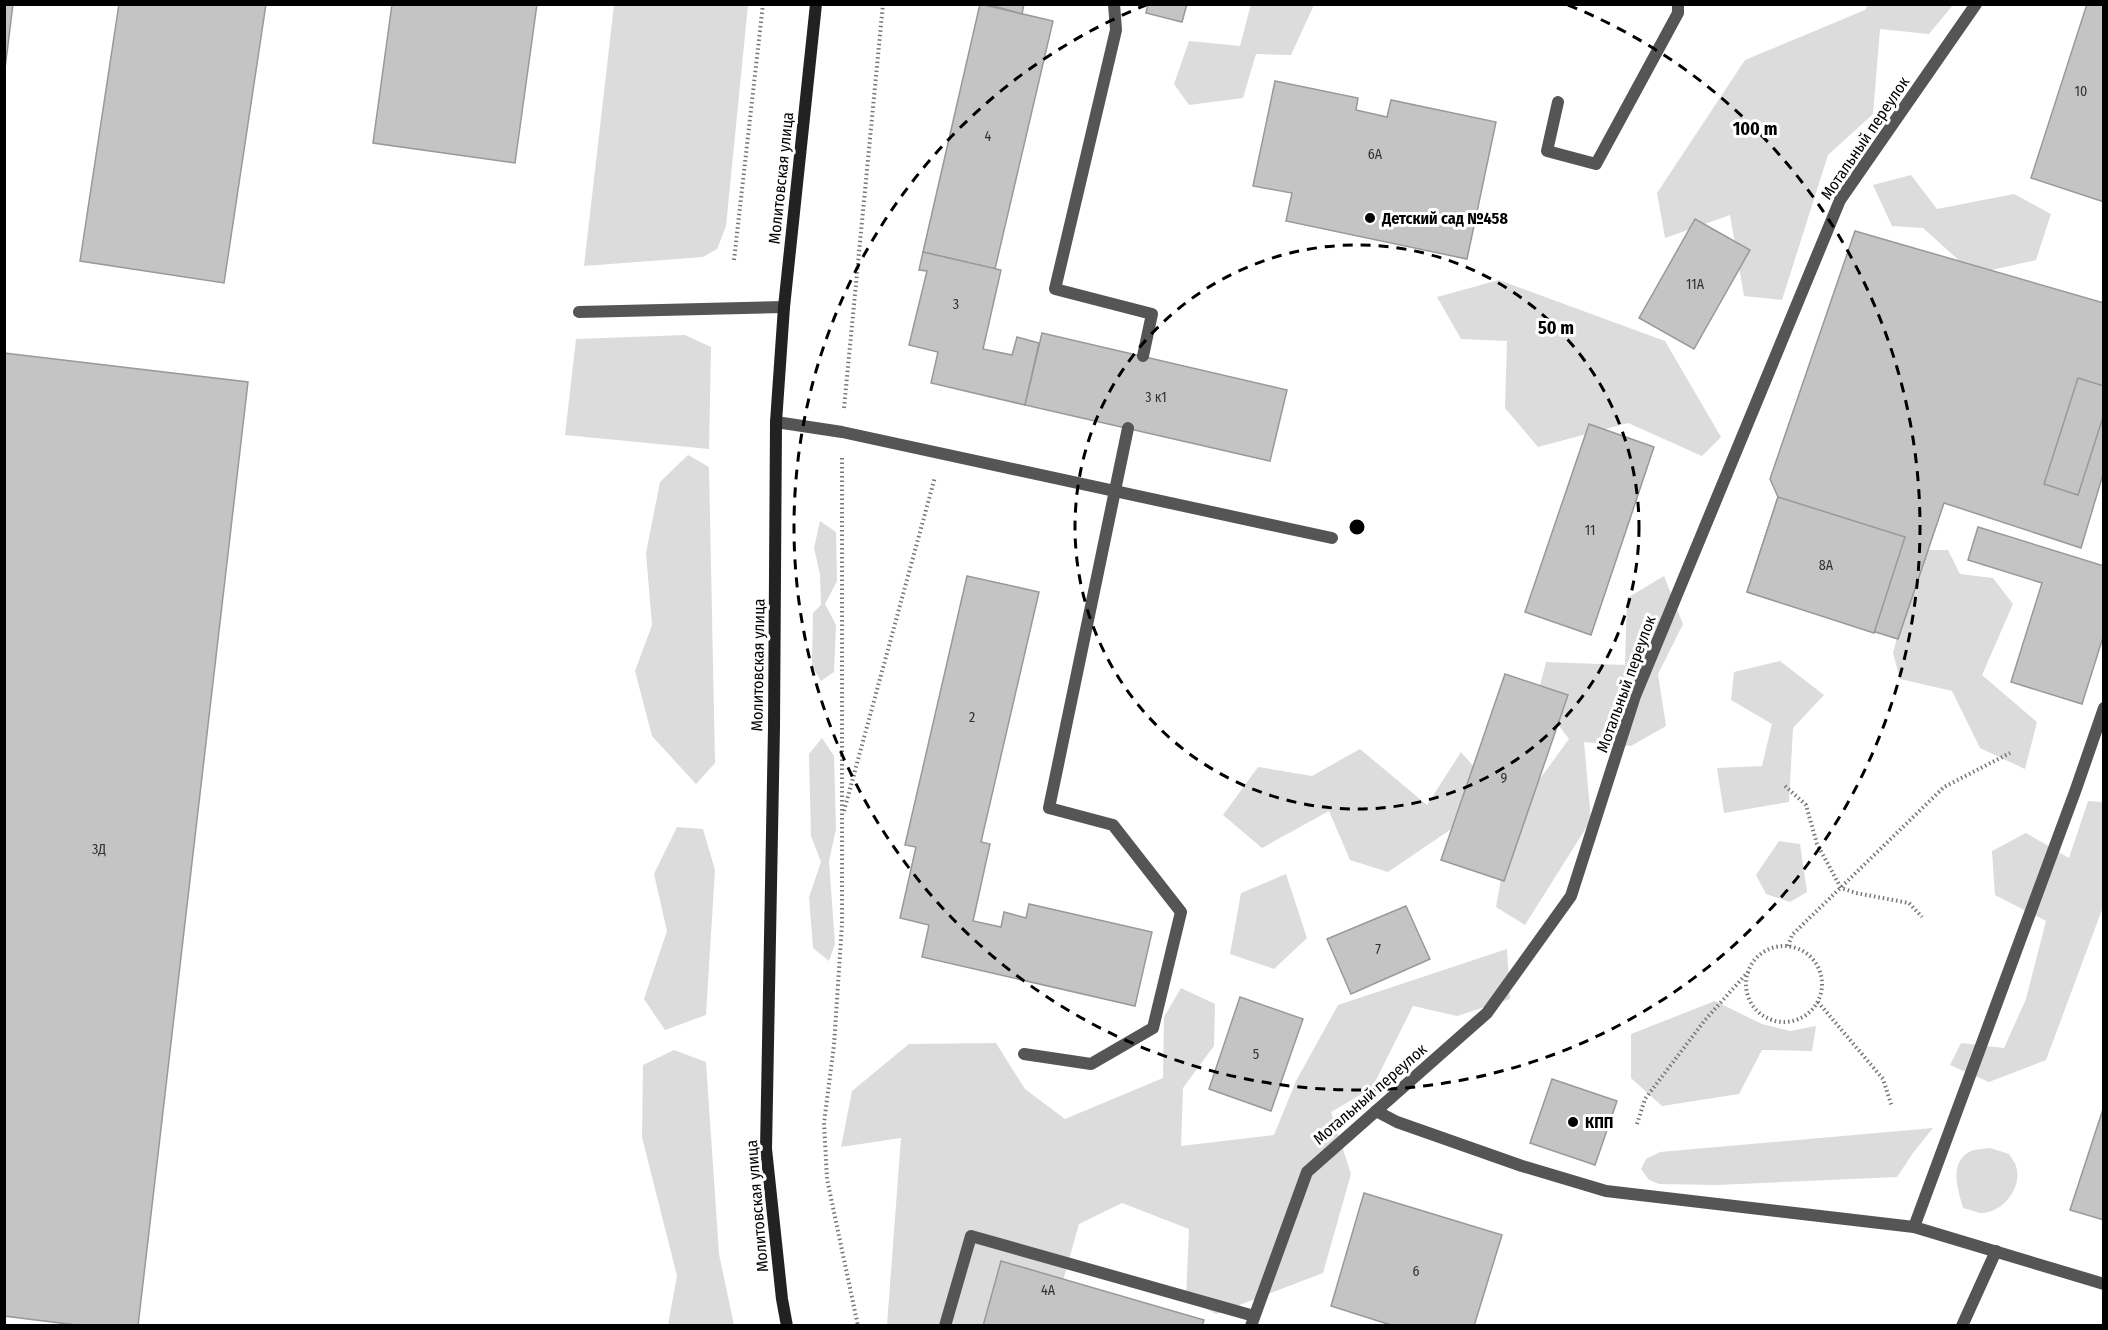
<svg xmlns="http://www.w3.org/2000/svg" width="2108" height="1330" font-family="'Fira Sans Condensed',sans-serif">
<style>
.green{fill:#dcdcdc}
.building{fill:#c4c4c4;stroke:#999;stroke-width:1.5}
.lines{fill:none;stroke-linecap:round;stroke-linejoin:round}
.path{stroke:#777;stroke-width:4;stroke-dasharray:1.5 3;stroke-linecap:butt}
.lane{stroke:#555;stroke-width:12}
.street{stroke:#555;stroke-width:12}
.secondary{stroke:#222;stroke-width:12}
.ring{fill:none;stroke:#000;stroke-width:3;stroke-dasharray:10 8}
.poi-dot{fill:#000;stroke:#fff;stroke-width:2}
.labels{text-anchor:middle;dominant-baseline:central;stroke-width:6;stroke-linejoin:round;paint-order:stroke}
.number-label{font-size:14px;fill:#313131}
.street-label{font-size:16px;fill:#000;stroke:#fff}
.poi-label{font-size:16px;font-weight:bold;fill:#000;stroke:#fff;text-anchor:start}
.centre{fill:#000;stroke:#fff;stroke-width:3}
.ring-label{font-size:18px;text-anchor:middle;font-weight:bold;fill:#000;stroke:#fff;stroke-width:6;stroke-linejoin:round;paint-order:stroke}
</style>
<rect width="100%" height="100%" fill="#fff"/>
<g class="green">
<polygon points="1251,4 1314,5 1291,55 1256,54 1243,98 1189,105 1174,84 1189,41 1240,46"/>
<polygon points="614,5 748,5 726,226 717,249 703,257 584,266"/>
<polygon points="1868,5 1953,5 1929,34 1880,29 1873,114 1828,155 1782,300 1744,296 1730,215 1665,238 1657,193 1745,60 1865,10"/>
<polygon points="1911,175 1937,209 2014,194 2051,214 2036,260 1974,274 1923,228 1892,226 1873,185"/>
<polygon points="1499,280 1665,341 1721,437 1702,456 1628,423 1538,447 1505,408 1507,341 1461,339 1437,297"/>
<polygon points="685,335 711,347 709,449 565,435 576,339"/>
<polygon points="688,455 709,467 715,763 696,784 652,736 635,671 652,625 646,553 660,482"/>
<polygon points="820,521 836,532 837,581 825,604 836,625 834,672 821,681 812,666 813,613 821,605 820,574 814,548"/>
<polygon points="1920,550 1948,550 1960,574 1993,578 2013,604 1982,675 2037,722 2025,769 1980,748 1952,691 1900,679 1893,653"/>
<polygon points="1664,576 1683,624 1658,674 1666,726 1631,746 1584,742 1591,820 1525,925 1496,907 1512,817 1569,739 1537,697 1546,662 1625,665 1627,598"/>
<polygon points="1780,661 1824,695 1793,728 1789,802 1724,813 1717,768 1762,766 1772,724 1731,700 1734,672"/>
<polygon points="822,738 834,756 836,829 829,861 835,944 829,961 813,948 809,897 821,862 811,836 809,754"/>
<polygon points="1360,749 1427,805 1461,752 1482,776 1469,817 1388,872 1350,860 1329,811 1262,848 1223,815 1258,767 1312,776"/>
<polygon points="2088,801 2103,802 2103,907 2046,1060 1989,1082 1950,1065 1961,1043 2004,1048 2026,999 2046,921 1995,895 1992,851 2026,833 2069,858"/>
<polygon points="677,827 703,829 715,870 706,1015 665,1030 644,999 667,931 654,874"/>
<polygon points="1779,841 1800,844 1807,892 1790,902 1766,894 1756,875"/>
<polygon points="1286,874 1307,938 1274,969 1230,954 1241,893"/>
<polygon points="1507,949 1510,999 1457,1016 1413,1006 1372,1088 1331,1112 1351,1174 1323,1273 1216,1314 1186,1298 1189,1229 1122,1203 1079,1224 1053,1316 1057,1325 887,1325 901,1138 841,1147 852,1091 909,1044 996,1043 1025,1089 1065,1119 1163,1078 1164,1017 1181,988 1215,1004 1214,1046 1183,1088 1181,1146 1274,1135 1296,1081 1338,1005"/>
<polygon points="1715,1001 1762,1024 1790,1031 1816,1026 1812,1051 1762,1050 1739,1094 1662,1106 1631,1078 1631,1034"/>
<polygon points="674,1050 706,1062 719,1254 734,1325 668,1325 677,1276 642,1137 643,1065"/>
<polygon points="1933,1128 1913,1153 1897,1177 1717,1185 1659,1184 1649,1180 1641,1169 1646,1159 1660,1152"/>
<path d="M1990,1148L2009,1154C2011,1158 2015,1162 2016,1166C2023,1187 2003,1213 1981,1213C1975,1212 1968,1209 1963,1208C1958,1189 1948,1162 1971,1151C1976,1149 1985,1149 1990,1148Z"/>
</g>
<g class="building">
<polygon points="4,4 13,4 4,77"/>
<polygon points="119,4 266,4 224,283 80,261"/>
<polygon points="392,4 537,4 515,163 373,143"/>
<polygon points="980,4 1053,21 995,269 923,252"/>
<polygon points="986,4 1024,4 1022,14"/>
<polygon points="1148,4 1187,4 1182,22 1146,13"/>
<polygon points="2087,4 2104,4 2104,202 2031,178"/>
<polygon points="1275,81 1358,98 1356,110 1387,117 1391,100 1496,122 1467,259 1286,221 1292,193 1253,186"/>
<polygon points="1695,219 1750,250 1694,349 1639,318"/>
<polygon points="1855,231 2104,303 2104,471 2081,548 1944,503 1898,639 1747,592 1778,497 1770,479"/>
<polygon points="923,252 1001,270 983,349 1012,355 1017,337 1039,343 1025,405 931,383 938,352 909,345 927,271 919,270"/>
<polygon points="1042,333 1287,390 1270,461 1025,405"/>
<polygon points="4,353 248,382 138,1326 84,1326 4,1316"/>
<polygon points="2078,378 2104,386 2104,414 2078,495 2044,484"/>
<polygon points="1589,424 1654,447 1591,635 1525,612"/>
<polygon points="1778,497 1905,537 1874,633 1747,592"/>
<polygon points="1978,527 2104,566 2104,634 2082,704 2011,682 2042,583 1968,560"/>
<polygon points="967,576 1039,592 981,842 990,844 973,921 1001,927 1004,912 1026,918 1029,904 1152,932 1135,1006 922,957 929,925 900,918 916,847 905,845"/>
<polygon points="1505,674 1568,695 1504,881 1441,860"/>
<polygon points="1406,906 1430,959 1351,994 1327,939"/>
<polygon points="1240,997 1303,1019 1271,1111 1209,1089"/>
<polygon points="1552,1079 1617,1101 1595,1165 1530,1143"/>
<polygon points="2104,1106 2104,1220 2070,1210"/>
<polygon points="1364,1193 1502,1235 1474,1326 1394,1326 1331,1306"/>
<polygon points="1001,1261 1204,1320 1202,1326 983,1326"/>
</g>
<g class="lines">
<g class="path">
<polyline points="734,260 763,4"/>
<polyline points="844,408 883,4"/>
<polyline points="842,458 842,924 834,1045 824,1123 827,1179 858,1326"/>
<polyline points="1785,786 1806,805 1817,844 1841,888 1856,893 1909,903 1922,917"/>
<polyline points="844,811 935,477"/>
<polyline points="1788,946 1792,935 1944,787 2010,753"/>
<circle cx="1784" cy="984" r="38"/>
<polyline points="1818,1002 1883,1079 1892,1107"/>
<polyline points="1637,1124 1645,1099 1705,1020 1748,972"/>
</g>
<g class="lane">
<polyline points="1114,4 1116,30 1055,289 1152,314 1143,356"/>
<polyline points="1558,102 1547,151 1596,164 1678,13 1678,4"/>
<polyline points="579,312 784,307"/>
<polyline points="776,422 842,432 1332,538"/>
<polyline points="1024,1054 1091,1064 1153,1028 1181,912 1113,825 1049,808 1128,428"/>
<polyline points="1376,1111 1397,1122 1522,1166 1606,1191 1914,1227 2076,789 2104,708"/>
<polyline points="1914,1227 2104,1284"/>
<polyline points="945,1326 971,1236 1254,1316"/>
<polyline points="1962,1326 1996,1251"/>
</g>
<polyline class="street" points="1251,1326 1307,1172 1487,1013 1571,896 1635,696 1840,200 1976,4"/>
<polyline class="secondary" points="787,1326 782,1299 766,1149 774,727 776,422 784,307 816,4"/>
</g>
<g class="ring">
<circle cx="1357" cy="527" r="282"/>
<path d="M1568 5A563 563 0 1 1 1146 5"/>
</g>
<g class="poi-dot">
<circle cx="1370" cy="218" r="6"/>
<circle cx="1573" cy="1122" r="6"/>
</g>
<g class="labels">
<g class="number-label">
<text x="2081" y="91">10</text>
<text x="988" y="136">4</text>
<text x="1375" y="154">6А</text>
<text x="1695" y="284">11А</text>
<text x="956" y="304">3</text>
<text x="1156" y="397">3 к1</text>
<text x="1590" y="530">11</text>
<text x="1826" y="565">8А</text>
<text x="972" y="717">2</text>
<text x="1504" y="778">9</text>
<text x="99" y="849">3Д</text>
<text x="1378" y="949">7</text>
<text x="1256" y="1054">5</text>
<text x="1416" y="1271">6</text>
<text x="1048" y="1290">4А</text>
</g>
<g class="street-label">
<text transform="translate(1865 138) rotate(-56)">Мотальный переулок</text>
<text transform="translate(781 178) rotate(-84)">Молитовская улица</text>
<text transform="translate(758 665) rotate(-89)">Молитовская улица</text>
<text transform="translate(1626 684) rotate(-70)">Мотальный переулок</text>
<text transform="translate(1370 1094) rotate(-41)">Мотальный переулок</text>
<text transform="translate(757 1206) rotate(-95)">Молитовская улица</text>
</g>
<g class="poi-label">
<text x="1382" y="218">Детский сад №458</text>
<text x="1585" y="1122">КПП</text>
</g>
</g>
<circle cx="1357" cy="527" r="9" class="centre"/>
<g class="ring-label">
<text x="1755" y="135">100 m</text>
<text x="1556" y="334">50 m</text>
</g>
<rect width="2108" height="1330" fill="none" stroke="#000000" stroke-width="12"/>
</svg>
